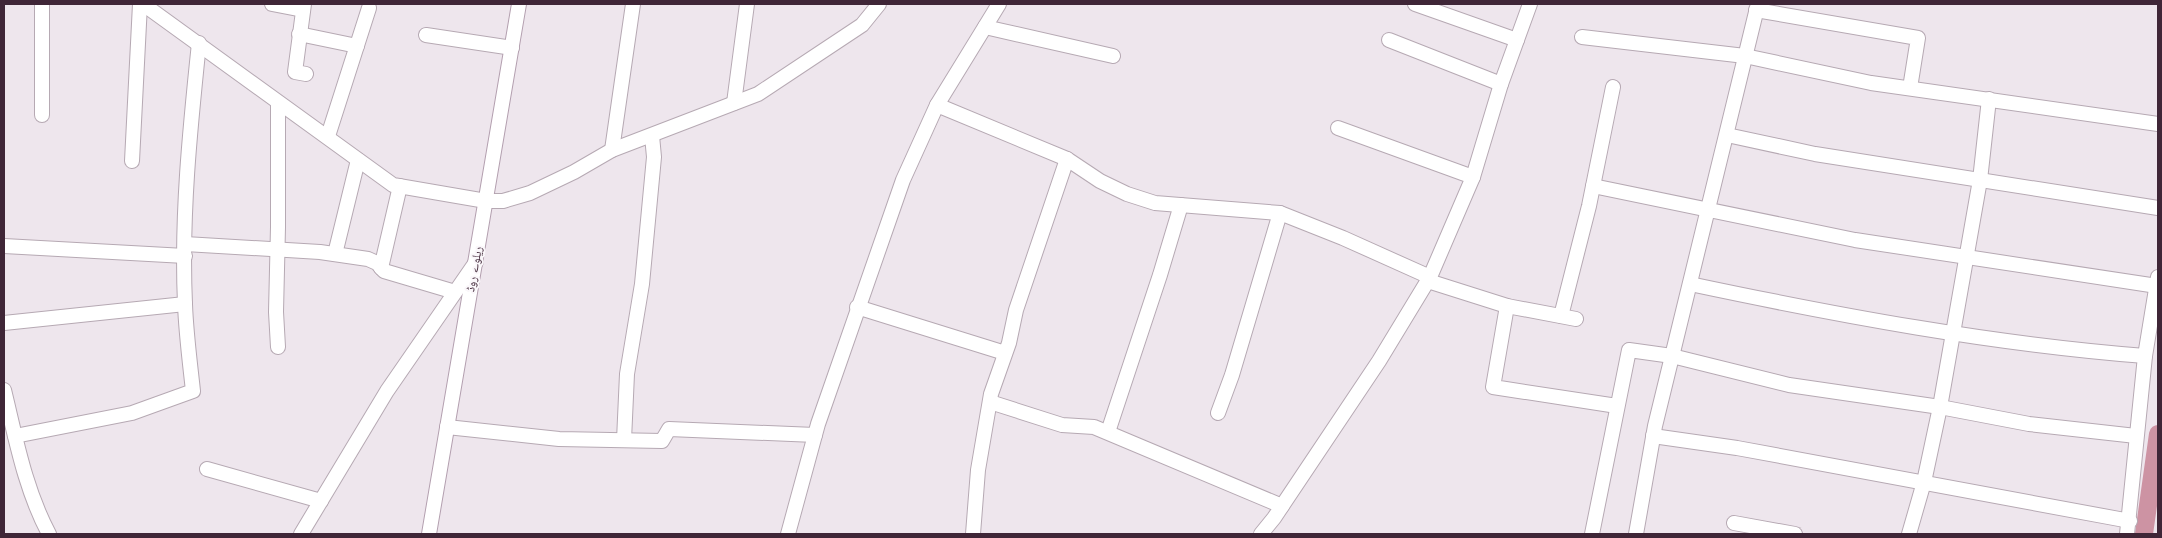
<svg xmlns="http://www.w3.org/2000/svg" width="2162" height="538" font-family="'Work Sans','Noto Naskh Arabic',sans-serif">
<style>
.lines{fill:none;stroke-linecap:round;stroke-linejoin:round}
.canal{stroke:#cd93a3;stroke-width:18}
.minor-casing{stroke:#b6a9b3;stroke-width:16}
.tertiary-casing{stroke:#b6a9b3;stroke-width:16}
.secondary-casing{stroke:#b39faf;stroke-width:16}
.minor{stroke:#fff;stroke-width:14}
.tertiary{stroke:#fff;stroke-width:14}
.secondary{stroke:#fff;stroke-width:14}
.labels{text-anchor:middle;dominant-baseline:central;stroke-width:4;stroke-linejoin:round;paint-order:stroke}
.street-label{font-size:12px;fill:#3f2637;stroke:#faf7fa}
</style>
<rect width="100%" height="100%" fill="#eee6ed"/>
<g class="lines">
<polyline class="canal" points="2144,534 2158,434"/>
<g class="minor-casing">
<g id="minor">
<polyline points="42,4 42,115"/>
<polyline points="143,4 393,185 486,201 503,201 530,193 574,172 612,150 758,94 862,25 879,4"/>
<polyline points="272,4 303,10"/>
<polyline points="304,4 295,72 306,74"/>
<polyline points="1415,4 1517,40"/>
<polyline points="1756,10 1918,38 1910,88"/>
<polyline points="985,27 1113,56"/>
<polyline points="299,34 357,46"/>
<polyline points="426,35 512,48"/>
<polyline points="1582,37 1745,56 1871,83 2158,124"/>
<polyline points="1389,40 1501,84"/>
<polyline points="278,103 278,227 276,312 278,347"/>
<polyline points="734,103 747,4"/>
<polyline points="937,105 1067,159 1100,181 1127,194 1155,203 1280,213 1343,238 1430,277"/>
<polyline points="1338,128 1473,177"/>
<polyline points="1727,135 1815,154 2158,208"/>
<polyline points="328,136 369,8"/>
<polyline points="612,150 633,4"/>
<polyline points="132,161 140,4"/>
<polyline points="1593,186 1855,240 2157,286"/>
<polyline points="185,244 320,252 368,259 377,263 384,271 455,292"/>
<polyline points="4,246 185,256"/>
<polyline points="335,254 358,160"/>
<polyline points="381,268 400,186"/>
<polyline points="1428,281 1507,306 1576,319"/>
<path d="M1690,284C1841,316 1992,344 2145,356"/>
<polyline points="1507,306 1493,387 1617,406"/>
<polyline points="857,307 1005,353"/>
<polyline points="1561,316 1589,206 1613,87"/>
<polyline points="4,323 185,304"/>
<path d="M4,390C16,439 25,489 49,534"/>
<polyline points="990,402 1062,425 1094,427 1282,506"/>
<polyline points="1218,413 1232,375 1280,213"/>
<polyline points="447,427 559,439 662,441 669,429 815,435"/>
<polyline points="1108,432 1160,275 1181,205"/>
<path d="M15,436L132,413L193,391C190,363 186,333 185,304C181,217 190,129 199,43"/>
<polyline points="1653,436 1737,448 2130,521"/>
<polyline points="624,440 627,374 642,284 654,157 652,136"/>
<polyline points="207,469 321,501"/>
<polyline points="1734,523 1795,534"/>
<polyline points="973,534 978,470 991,394 1009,343 1016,310 1067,159"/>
<polyline points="1261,534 1274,518 1379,361 1430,277 1473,177 1501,84 1530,4"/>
<polyline points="1592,534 1629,350 1672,356 1789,385 1940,407 2029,424 2136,436"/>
<polyline points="1636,534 1655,426 1758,4"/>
<polyline points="1909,534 1924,482 1940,407 1980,180 1989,99"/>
<polyline points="2127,534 2145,356 2158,277"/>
</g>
</g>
<g class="tertiary-casing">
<g id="tertiary">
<polyline points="301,534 387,391 476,262"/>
<polyline points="788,534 818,424 903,180 937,105 999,4"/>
</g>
</g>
<g class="secondary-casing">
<polyline id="secondary" points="429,534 519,4"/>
</g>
<use href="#minor" class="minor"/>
<use href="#tertiary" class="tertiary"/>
<use href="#secondary" class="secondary"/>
</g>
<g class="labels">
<g class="street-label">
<text transform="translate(474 269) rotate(-80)">ریلوے روڈ</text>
</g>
</g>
<rect width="2162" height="538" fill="none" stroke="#3f2637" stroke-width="10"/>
</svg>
